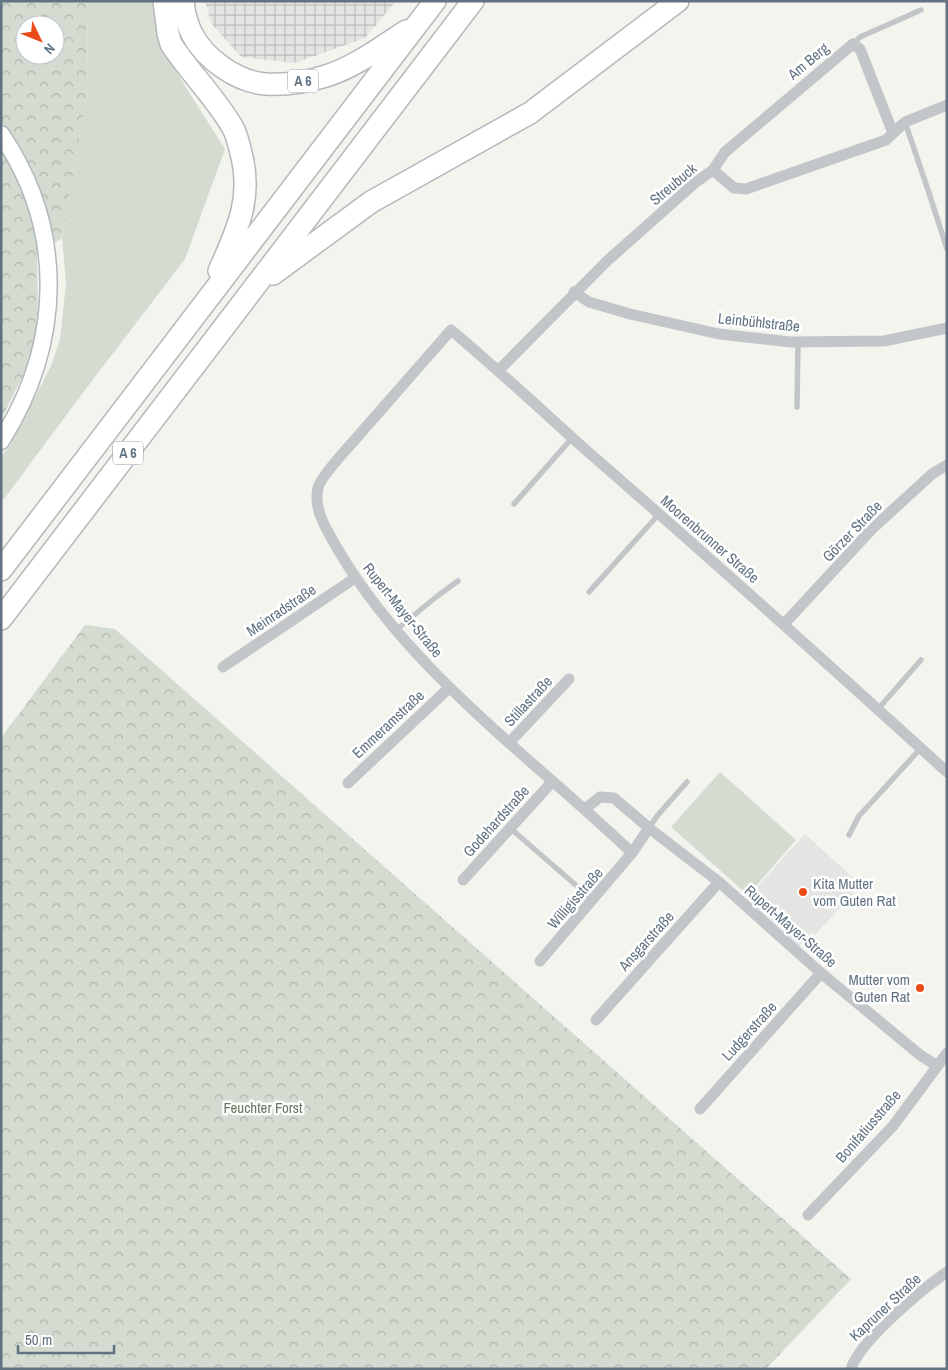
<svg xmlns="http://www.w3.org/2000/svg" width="948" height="1370" font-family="'Archivo Narrow',sans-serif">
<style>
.built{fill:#e4e5e3}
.industrial{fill:url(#industrial-grid)}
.grass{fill:#d4dbd0}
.forest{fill:url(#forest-crowns);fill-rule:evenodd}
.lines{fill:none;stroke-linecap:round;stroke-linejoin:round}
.secondary-casing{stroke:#b2b8bc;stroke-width:19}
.highway-casing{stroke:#b5b8bb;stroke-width:24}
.lane{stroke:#c3c6c9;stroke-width:5.5}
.street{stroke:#c3c6c9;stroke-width:11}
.secondary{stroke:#fff;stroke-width:16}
.highway{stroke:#fff;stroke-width:21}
.poi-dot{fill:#ec4a17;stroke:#fff;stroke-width:2}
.labels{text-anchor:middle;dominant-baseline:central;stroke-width:5;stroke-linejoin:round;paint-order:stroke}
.shield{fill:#fff;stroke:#909da8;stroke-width:1}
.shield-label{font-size:14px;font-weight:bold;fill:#617382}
.street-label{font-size:15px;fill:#617382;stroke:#fff}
.poi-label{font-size:15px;fill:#617382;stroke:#fff;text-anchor:start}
.park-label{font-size:15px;fill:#657960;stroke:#fff}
</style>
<defs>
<pattern id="industrial-grid" width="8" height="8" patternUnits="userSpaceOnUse" patternTransform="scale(1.25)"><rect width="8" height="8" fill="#e4e5e3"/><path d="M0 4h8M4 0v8" fill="none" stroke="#bcbebd"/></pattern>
<pattern id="forest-crowns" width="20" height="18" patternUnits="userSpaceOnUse" patternTransform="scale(1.25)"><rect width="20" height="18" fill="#d4dbd0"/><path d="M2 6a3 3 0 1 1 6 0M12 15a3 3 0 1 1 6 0" fill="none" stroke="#afb6ae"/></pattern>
</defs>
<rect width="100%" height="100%" fill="#f4f4ef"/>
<polygon class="built" points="805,834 861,885 815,935 812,932 799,946 746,899"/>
<polygon class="industrial" points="205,1 396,1 365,38 295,63 241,57 211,23"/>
<g class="grass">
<polygon points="88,1 158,1 161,48 225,149 185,259 85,390 1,503 1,457 10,445 51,366 60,339 66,283 62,238 87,93"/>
<polygon points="720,772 796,840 748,895 671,827"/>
</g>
<g class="forest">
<path d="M1,1H88L87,93L62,238L37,255L38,319L30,361L1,420ZM25,25H55V55H25Z"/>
<polygon points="85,625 115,629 851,1279 766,1369 1,1369 1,738"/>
</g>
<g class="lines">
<g class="secondary-casing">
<path id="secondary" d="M1,134C66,230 63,343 1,441"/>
</g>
<g class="highway-casing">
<g id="highway">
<path d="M164,1L168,33L171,44C190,73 216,98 233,128C237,135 239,145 241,153C253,199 237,230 219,271"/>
<path d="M183,1C184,12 187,24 192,34C205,59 237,82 266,84C286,85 307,82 326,76C355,67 381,47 406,31"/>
<polyline points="273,274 371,202 530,113 678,1"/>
<polyline points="1,570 435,1"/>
<polyline points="1,619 473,1"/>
</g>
</g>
<g class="lane">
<polyline points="853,44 860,37 921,10"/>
<polyline points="905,122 929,193 947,249"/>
<polyline points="797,407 798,342"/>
<polyline points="514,504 572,438"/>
<polyline points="589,592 659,514"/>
<polyline points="396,630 436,597 458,581"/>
<polyline points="878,709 921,660"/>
<polyline points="510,828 593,900"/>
<polyline points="649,828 657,816 687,782"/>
<polyline points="849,835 859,816 921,748"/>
</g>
<g class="street">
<polyline points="713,170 725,152 853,44 860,49 893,133"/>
<polyline points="574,292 589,302 630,314 719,334 791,342 884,341 947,328"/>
<polyline points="499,370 607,261 696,182 713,170 734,188 746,189 886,140 905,122 947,105"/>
<polyline points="784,624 872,529 932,474 947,465"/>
<polyline points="223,667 355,578"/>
<polyline points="509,743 569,679"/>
<polyline points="348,783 449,688"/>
<polyline points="585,809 600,797 614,798 649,828"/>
<polyline points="463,880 552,782"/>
<polyline points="540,961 632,853"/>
<polyline points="596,1020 719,882"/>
<path d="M936,1065L920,1055L821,973L719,882L649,828L632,853C530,756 409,671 337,548C327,530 313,510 318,488C320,478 343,453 352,443C385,405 418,368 451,330C495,367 536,405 578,443C702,551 825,661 947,772"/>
<polyline points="700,1109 821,973"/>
<polyline points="808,1215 893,1126 947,1053"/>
<path d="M851,1369C859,1342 922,1289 947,1272"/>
</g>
<use href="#secondary" class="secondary"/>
<use href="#highway" class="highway"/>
</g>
<g class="poi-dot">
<circle cx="803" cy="892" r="5"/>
<circle cx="920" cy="988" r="5"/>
</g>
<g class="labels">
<g class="shield">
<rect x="288" y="69.5" width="30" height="23" rx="4"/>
<rect x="113" y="441.5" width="30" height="23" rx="4"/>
</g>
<g class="shield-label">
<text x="303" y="81">A 6</text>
<text x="128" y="453">A 6</text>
</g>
<g class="street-label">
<text transform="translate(808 61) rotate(-40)">Am Berg</text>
<text transform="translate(673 184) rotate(-40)">Streubuck</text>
<text transform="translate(759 322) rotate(6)">Leinbühlstraße</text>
<text transform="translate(852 531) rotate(-46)">Görzer Straße</text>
<text transform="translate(710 539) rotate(41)">Moorenbrunner Straße</text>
<text transform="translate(281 610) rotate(-34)">Meinradstraße</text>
<text transform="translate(403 610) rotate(51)">Rupert-Mayer-Straße</text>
<text transform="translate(528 701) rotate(-47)">Stillastraße</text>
<text transform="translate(388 724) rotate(-43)">Emmeramstraße</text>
<text transform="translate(496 821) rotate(-48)">Godehardstraße</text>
<text transform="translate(575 898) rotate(-49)">Willigisstraße</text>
<text transform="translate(791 926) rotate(41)">Rupert-Mayer-Straße</text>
<text transform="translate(646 941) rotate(-48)">Ansgarstraße</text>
<text transform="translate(749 1031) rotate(-48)">Ludgerstraße</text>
<text transform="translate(868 1126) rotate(-49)">Bonifatiusstraße</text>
<text transform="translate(885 1307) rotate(-43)">Kapruner Straße</text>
</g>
<g class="poi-label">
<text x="813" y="883">Kita Mutter<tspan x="813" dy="17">vom Guten Rat</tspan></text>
<text x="910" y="979" text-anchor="end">Mutter vom<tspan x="910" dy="17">Guten Rat</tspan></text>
</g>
<g class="park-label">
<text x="263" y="1107">Feuchter Forst</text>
</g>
</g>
<rect width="948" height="1370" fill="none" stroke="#617382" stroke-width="5"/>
<g transform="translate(40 40) rotate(133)"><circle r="24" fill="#ffffff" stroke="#c0c7cd"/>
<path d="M0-4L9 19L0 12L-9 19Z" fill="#ec4a17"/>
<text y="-8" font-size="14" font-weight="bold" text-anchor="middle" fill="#617382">N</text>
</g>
<path d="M18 1345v8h96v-8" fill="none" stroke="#617382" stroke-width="2.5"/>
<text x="25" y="1345" font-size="15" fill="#617382" stroke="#ffffff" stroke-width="4" paint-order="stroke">50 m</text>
</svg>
